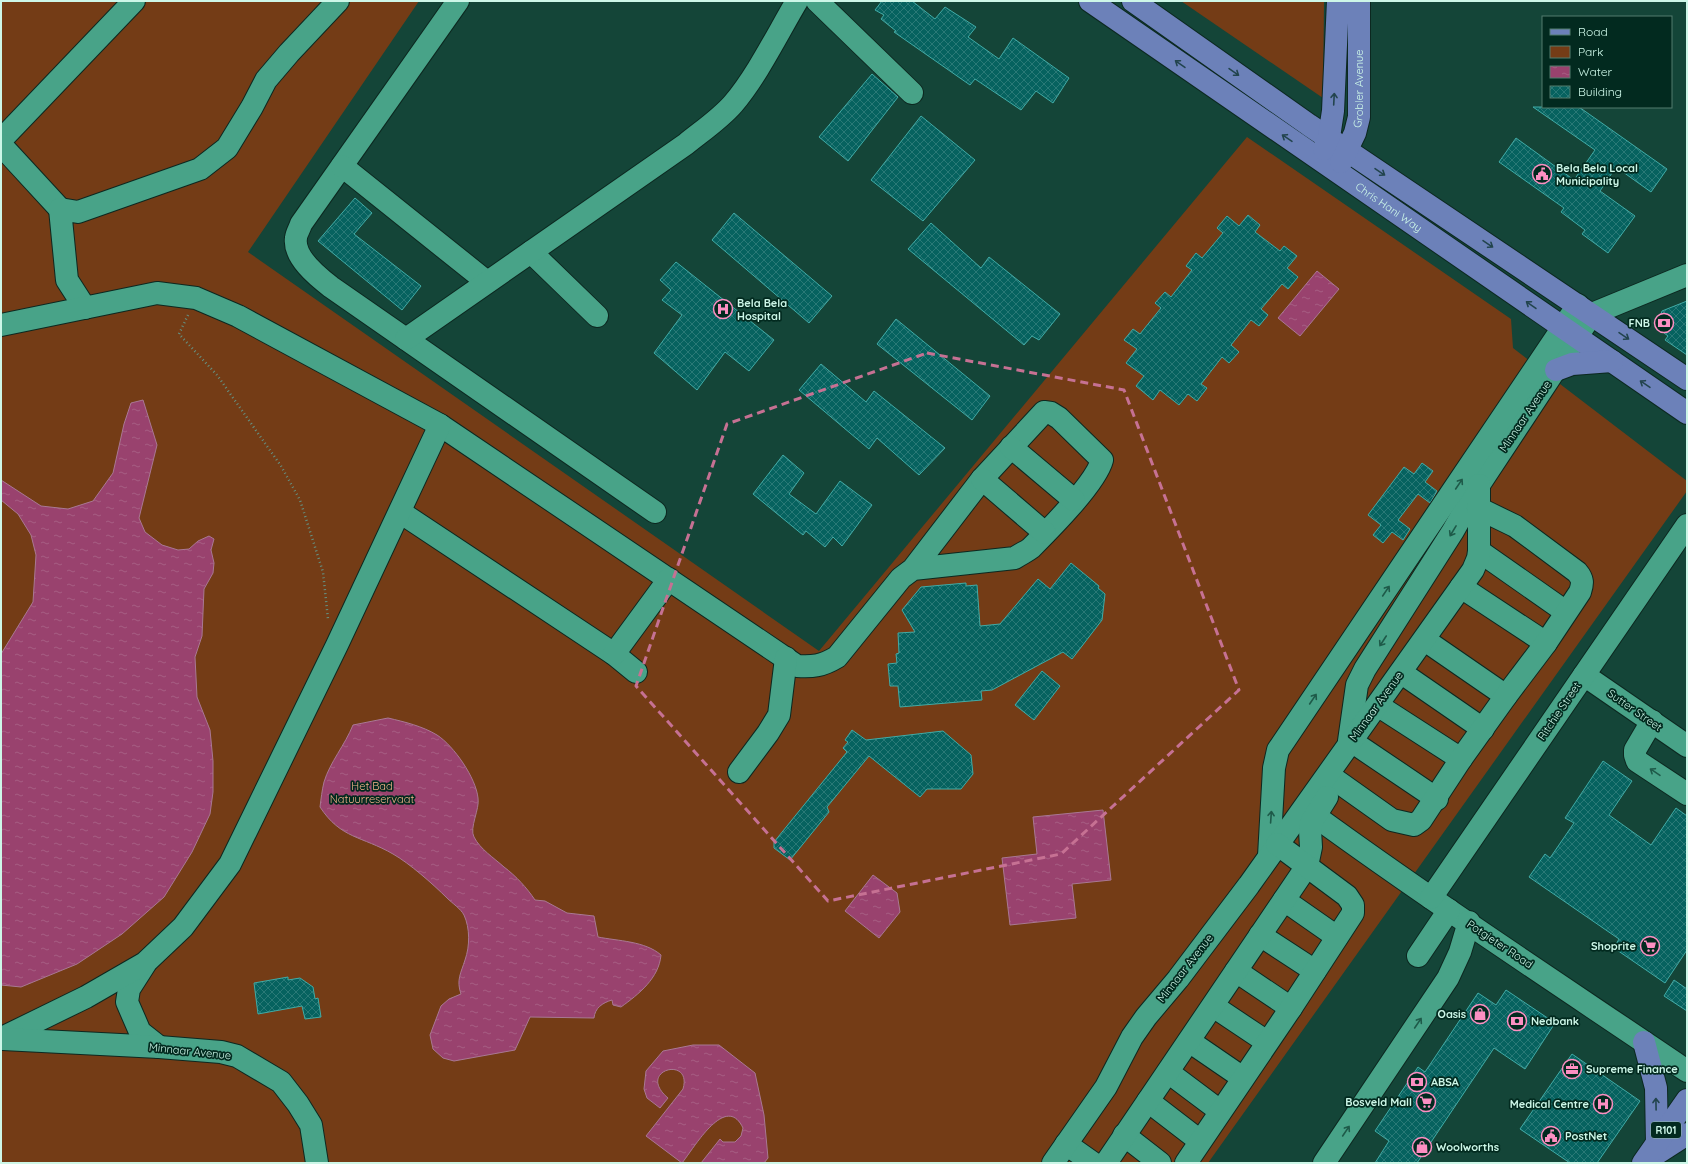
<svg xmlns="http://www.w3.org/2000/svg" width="1688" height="1164" font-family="Quicksand,sans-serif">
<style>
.park{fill:#743c16}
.water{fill:url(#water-ripples);stroke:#a97893}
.building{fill:url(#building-cross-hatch);stroke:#41aba6}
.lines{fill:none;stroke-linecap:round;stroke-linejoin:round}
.minor-casing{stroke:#0c2820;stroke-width:24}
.major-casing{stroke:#0c2820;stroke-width:24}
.path{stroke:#649284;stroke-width:2.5;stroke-dasharray:1 3;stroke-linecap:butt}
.minor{stroke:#48a388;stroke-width:22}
.major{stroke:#6c81b9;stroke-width:22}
.oneway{stroke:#22444d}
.oneway2{stroke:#1e5a49}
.marked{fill:none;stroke:#c67193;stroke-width:3;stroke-dasharray:8 5;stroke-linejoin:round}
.labels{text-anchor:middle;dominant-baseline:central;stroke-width:3.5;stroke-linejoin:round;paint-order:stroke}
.shield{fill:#022a1f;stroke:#90baac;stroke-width:1}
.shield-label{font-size:10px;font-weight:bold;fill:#cdf7e8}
.street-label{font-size:11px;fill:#cdf7e8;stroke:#022a1f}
.poi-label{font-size:11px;font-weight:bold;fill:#cdf7e8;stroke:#022a1f;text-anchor:start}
.park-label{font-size:11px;fill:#f4b28b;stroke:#022a1f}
</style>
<defs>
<pattern id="water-ripples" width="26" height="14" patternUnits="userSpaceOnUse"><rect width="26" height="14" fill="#99426e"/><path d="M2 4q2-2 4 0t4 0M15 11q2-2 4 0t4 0" fill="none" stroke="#a65e83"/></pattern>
<pattern id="building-cross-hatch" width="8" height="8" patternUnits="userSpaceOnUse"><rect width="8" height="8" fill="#06625f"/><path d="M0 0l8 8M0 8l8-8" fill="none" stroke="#297976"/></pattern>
</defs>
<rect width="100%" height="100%" fill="#144538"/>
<g class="park">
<polygon points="1,1 419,1 248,252 819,651 1247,137 1511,319 1513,348 1687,481 1687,491 1208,1163 1,1163"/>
<polygon points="1181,1 1324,1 1323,98"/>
</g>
<g class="water">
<polygon points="1317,271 1339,289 1300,336 1278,318"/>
<polygon points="143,400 157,445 139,518 145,532 162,545 178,550 189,549 198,541 209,536 214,539 211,550 214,563 213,573 204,589 202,636 195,657 197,697 210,730 213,761 213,792 210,814 192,852 164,897 122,934 77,964 21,987 1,985 1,654 33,602 36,555 31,535 18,514 1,500 1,480 41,506 68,509 93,501 113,473 124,424 131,403"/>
<path d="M388,718C405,722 422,726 437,735C454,746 476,778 478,798C480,809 469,828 474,837C480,849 494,858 504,867C516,876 527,888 535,900L545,901L567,913L594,916L598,937C618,941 645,941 661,955C659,978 639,994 621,1007L613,1005L612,1000C602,1003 595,1008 594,1018L530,1017L515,1050L454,1061L443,1058L433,1049L430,1035L441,1006L449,999L461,994C456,980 461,973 465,960C470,946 470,928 464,915C461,909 452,903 447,898C433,884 409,863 393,854C362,836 341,839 320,807C321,799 322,790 324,782C330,762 345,745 353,725Z"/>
<polygon points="1103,810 1111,880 1072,884 1076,918 1010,925 1002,858 1037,854 1033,817"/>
<polygon points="873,875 897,893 900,912 879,938 845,911"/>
<path d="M693,1045H719L755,1073L764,1115L768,1158L764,1163H701L720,1139L723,1142H735L741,1136L743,1128C726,1092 694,1148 682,1163L646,1136L683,1089C693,1055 635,1070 668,1098L660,1108L647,1098L644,1089L646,1071L663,1051Z"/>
</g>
<g class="building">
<polygon points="882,1 912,1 935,19 945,7 976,27 968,37 999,59 1013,38 1069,78 1053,103 1036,91 1021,110 975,79 970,85 894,32 896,31 881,19 884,15 875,10"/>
<polygon points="872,74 898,97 848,161 819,137"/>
<polygon points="1533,107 1579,107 1667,169 1651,192 1616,167 1600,191 1635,216 1608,253 1582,234 1585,230 1561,212 1564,208 1499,162 1516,138 1574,180 1595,150"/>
<polygon points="921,116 975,160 923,221 871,180"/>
<polygon points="355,198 372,213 354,234 421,286 402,310 318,241"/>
<polygon points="734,213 832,296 809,323 712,240"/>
<polygon points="1248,215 1260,225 1255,232 1280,251 1284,246 1297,256 1287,268 1298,277 1288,289 1282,284 1261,309 1268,315 1259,326 1251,320 1231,345 1239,352 1229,363 1222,357 1201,384 1207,388 1197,401 1188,394 1179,405 1160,390 1153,400 1136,386 1144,376 1126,363 1137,349 1124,340 1133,329 1140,334 1161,308 1155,303 1165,292 1171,297 1192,270 1186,266 1196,253 1202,258 1223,233 1217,228 1227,216 1239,226"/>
<polygon points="931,223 981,268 989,257 1060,314 1039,340 1032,336 1024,345 908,249"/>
<polygon points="676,262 774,340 749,371 725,352 697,390 654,353 682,315 662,300 671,290 660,280"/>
<polygon points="1687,301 1687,355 1665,340 1668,336 1659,329 1658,324 1662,311"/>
<polygon points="896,319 990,396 972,420 877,344"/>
<polygon points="821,364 866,402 874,391 945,448 919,475 877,438 869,449 799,390"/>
<polygon points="783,455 804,473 789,494 816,514 840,481 872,505 842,546 833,537 825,547 806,531 803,535 753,494"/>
<polygon points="1422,463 1433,471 1425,482 1437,491 1430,503 1418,494 1398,520 1410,529 1403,540 1392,532 1383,543 1373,535 1381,525 1368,515 1404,467 1414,474"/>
<polygon points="1071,563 1099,586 1098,588 1105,594 1102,620 1072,659 1063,652 992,690 981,691 982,700 900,707 898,686 890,686 888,664 897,663 896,654 899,653 898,633 915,632 902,610 921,587 966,583 966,586 977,585 980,626 1000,624 1038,579 1050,589"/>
<polygon points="1042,671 1060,686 1034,720 1015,705"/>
<polygon points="852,730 866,740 943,731 971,755 973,774 961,789 927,789 920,797 869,756 827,807 829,812 790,860 774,848 774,842 847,752 843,748 848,742 845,740"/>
<polygon points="1603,761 1632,781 1609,815 1651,845 1676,808 1687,816 1687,950 1665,983 1614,948 1619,939 1529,877 1545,854 1550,858 1574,823 1565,818"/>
<polygon points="288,977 288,980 300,978 313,987 315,999 318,998 321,1017 305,1019 302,1006 258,1014 254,983"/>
<polygon points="1674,980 1687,989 1687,1011 1664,996"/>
<polygon points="1506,990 1555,1023 1525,1069 1494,1048 1417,1163 1375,1163 1389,1141 1375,1131 1418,1067 1425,1072 1478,993 1496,1005"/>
<polygon points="1572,1054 1640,1101 1597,1163 1570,1163 1520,1129"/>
</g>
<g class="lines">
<g class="minor-casing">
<g id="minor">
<path d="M458,1L301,224C300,228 296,234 296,238C293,257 318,277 331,287L655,512"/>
<polyline points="817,1 912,93"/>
<polyline points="1,140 134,1"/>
<polyline points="1,145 60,209"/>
<polyline points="342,166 487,282"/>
<polyline points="531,252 597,316"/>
<polyline points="85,308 67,280 60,209 78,212 200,169 227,148 252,107 266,80 289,53 338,1"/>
<path d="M1,325L157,293L196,298L238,316L440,425L797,666C813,667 822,666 837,657L901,578L913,569L1015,558C1020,554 1026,552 1031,548C1049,530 1096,483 1102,460L1059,418L1051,413L1044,412L982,479L913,569"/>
<path d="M406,339L686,144C702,131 720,119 733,104C757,76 778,33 797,1"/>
<polyline points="1011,447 1074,500"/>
<polyline points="982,479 1045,533"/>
<polyline points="400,512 614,654 636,672"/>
<polyline points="1479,551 1566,612"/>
<polyline points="1461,587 1546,643"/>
<polyline points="1432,645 1506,696"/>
<polyline points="614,654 669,579"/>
<polyline points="1584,675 1687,746"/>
<polyline points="1409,678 1483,729"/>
<polyline points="1385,710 1461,759"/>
<polyline points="1652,721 1635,750 1635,755 1637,761 1687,794"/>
<polyline points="1349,741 1357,685 1365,669 1453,531 1479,485 1592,314 1687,275"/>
<polyline points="1360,747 1437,799"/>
<polyline points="739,772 768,733 779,715 786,658"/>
<path d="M1337,781L1392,820L1414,825L1421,820L1461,759L1506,696L1546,643L1580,592C1583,583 1583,579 1577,572L1515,526L1478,508"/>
<path d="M1315,816C1436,904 1563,987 1687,1071"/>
<polyline points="1269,856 1274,768 1278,750 1578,305"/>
<polyline points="1431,898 1687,525"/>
<polyline points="1284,900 1337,937"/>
<polyline points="1260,935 1315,971"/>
<polyline points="1418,956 1449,910"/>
<polyline points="145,964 129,989 127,1002 140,1032 159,1047"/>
<polyline points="1236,971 1291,1008"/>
<polyline points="1213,1006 1267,1042"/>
<polyline points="2,1038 86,997 145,963 183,927 230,864 337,645 440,425"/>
<polyline points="3,1039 159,1047 221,1052 237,1056 281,1082 298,1104 311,1125 317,1163"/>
<polyline points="1189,1041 1243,1078"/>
<polyline points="1168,1072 1220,1111"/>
<polyline points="1148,1101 1200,1141"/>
<polyline points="1124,1135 1160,1163"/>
<polyline points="1066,1144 1093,1163"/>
<polyline points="1053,1163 1106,1087 1132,1037 1146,1017 1178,979 1249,885 1473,570 1478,558 1479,551 1479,485"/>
<polyline points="1106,1163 1307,866 1311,847 1310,830 1312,821 1327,797"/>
<polyline points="1186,1163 1291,1008 1353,913 1353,905 1347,896 1277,844"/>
<polyline points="1324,1163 1448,978 1460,952 1469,922"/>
</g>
</g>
<g class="major-casing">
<g id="major">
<path id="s1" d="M1090,1L1687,413"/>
<polyline points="1133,1 1309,125 1687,379"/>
<polyline points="1324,149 1329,137 1333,111 1338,1"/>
<path id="s2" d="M1341,162L1355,133L1359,117V1"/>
<polyline points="1556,370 1572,364 1612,361"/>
<polyline points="1644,1042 1656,1088 1657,1143"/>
<polyline points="1653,1156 1687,1134"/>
<polyline points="1643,1163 1687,1100"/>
</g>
</g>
<polyline class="path" points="188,315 179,334 217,375 281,466 300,500 323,572 328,619"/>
<use href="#minor" class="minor"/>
<use href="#major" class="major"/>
</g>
<defs><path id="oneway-shaft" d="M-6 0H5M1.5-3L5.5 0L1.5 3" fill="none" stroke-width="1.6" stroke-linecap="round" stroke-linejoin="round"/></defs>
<g class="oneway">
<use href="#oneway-shaft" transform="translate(1180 64) rotate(-145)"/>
<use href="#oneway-shaft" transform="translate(1234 72) rotate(35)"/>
<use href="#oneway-shaft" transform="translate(1334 99) rotate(-87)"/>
<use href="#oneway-shaft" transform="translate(1287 138) rotate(-146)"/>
<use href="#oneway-shaft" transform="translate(1380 172) rotate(34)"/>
<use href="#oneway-shaft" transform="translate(1488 244) rotate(34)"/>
<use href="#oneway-shaft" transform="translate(1531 305) rotate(-145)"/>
<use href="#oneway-shaft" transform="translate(1624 336) rotate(34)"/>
<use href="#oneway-shaft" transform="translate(1645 384) rotate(-146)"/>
<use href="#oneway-shaft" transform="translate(1656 1104) rotate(-91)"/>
</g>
<g class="oneway2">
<use href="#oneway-shaft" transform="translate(1459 484) rotate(-56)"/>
<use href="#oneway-shaft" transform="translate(1453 531) rotate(121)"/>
<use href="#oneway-shaft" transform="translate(1386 591) rotate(-56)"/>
<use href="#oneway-shaft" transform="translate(1383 641) rotate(123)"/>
<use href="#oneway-shaft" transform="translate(1313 699) rotate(-56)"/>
<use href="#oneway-shaft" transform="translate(1655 772) rotate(-146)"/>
<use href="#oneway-shaft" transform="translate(1271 817) rotate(-86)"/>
<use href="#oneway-shaft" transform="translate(1418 1023) rotate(-56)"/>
<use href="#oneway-shaft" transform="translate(1346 1131) rotate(-56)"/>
</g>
<path class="marked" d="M927,353L1124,390L1239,690L1061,854L828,901L636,686L727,424Z"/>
<defs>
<g id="civic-ring" transform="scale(1)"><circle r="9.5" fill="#022a1f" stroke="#fc8fc2" stroke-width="1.5"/><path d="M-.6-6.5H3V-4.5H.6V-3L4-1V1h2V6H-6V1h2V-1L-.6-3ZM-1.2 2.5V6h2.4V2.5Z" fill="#fc8fc2"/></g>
<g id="hospital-ring" transform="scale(1)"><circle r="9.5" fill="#022a1f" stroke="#fc8fc2" stroke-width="1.5"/><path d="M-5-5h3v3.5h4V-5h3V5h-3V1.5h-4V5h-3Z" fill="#fc8fc2"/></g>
<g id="bank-ring" transform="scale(1)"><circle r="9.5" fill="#022a1f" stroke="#fc8fc2" stroke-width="1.5"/><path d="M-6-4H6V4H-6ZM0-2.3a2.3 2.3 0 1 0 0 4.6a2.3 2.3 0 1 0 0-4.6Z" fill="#fc8fc2"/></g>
<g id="supermarket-ring" transform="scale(1)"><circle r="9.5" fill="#022a1f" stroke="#fc8fc2" stroke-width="1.5"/><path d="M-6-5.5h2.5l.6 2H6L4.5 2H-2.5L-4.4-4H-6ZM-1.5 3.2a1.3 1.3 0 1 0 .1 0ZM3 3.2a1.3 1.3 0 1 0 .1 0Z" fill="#fc8fc2"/></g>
<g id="shop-ring" transform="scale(1)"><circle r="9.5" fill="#022a1f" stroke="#fc8fc2" stroke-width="1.5"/><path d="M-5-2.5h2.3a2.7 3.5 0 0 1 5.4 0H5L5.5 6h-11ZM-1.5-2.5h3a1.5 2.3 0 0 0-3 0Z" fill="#fc8fc2"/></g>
<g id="office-ring" transform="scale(1)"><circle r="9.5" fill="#022a1f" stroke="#fc8fc2" stroke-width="1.5"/><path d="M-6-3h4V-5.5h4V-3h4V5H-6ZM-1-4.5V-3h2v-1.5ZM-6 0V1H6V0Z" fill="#fc8fc2"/></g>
</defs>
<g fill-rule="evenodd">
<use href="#civic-ring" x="1542" y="174"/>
<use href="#hospital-ring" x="723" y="309"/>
<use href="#bank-ring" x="1664" y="323"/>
<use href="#supermarket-ring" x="1650" y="946"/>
<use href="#shop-ring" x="1480" y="1014"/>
<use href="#bank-ring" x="1517" y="1021"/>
<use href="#office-ring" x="1572" y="1069"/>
<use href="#bank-ring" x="1417" y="1082"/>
<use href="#supermarket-ring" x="1426" y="1102"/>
<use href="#hospital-ring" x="1603" y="1104"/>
<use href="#civic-ring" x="1551" y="1136"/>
<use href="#shop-ring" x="1422" y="1147"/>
</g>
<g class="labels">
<rect class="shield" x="1651" y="1122" width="30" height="16" rx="3"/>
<g class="shield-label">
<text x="1666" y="1130">R101</text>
</g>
<g class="street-label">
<text stroke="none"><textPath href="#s2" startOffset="77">Grobler Avenue</textPath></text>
<text stroke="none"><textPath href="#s1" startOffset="363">Chris Hani Way</textPath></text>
<text transform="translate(1525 416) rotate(-56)">Minnaar Avenue</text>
<text transform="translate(1376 706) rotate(-54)">Minnaar Avenue</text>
<text transform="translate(1635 710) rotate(35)">Sutter Street</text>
<text transform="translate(1559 711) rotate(-56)">Ritchie Street</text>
<text transform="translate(1500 944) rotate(34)">Potgieter Road</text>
<text transform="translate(1185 968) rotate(-52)">Minnaar Avenue</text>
<text transform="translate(190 1051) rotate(6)">Minnaar Avenue</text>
</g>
<g class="poi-label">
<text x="1556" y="168">Bela Bela Local<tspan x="1556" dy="13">Municipality</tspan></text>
<text x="737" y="303">Bela Bela<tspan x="737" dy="13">Hospital</tspan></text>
<text x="1650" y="323" text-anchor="end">FNB</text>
<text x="1636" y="946" text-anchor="end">Shoprite</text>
<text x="1466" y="1014" text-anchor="end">Oasis</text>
<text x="1531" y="1021">Nedbank</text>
<text x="1586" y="1069">Supreme Finance</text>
<text x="1431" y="1082">ABSA</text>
<text x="1412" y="1102" text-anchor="end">Bosveld Mall</text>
<text x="1589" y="1104" text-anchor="end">Medical Centre</text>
<text x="1565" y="1136">PostNet</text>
<text x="1436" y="1147">Woolworths</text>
</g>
<g class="park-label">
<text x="372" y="786">Het Bad<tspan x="372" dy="13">Natuurreservaat</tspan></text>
</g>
</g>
<rect width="1688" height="1164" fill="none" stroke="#cdf7e8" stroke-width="4"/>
<rect x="1542" y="16" width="130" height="92" fill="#022a1f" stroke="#537c6f"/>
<rect x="1550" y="29" width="20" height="6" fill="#6c81b9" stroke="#537c6f"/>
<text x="1578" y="36" font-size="12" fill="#cdf7e8">Road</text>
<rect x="1550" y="46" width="20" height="12" fill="#743c16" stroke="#537c6f"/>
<text x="1578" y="56" font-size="12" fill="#cdf7e8">Park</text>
<rect x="1550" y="66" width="20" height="12" fill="url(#water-ripples)" stroke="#537c6f"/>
<text x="1578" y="76" font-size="12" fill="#cdf7e8">Water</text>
<rect x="1550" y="86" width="20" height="12" fill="url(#building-cross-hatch)" stroke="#537c6f"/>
<text x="1578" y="96" font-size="12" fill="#cdf7e8">Building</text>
</svg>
